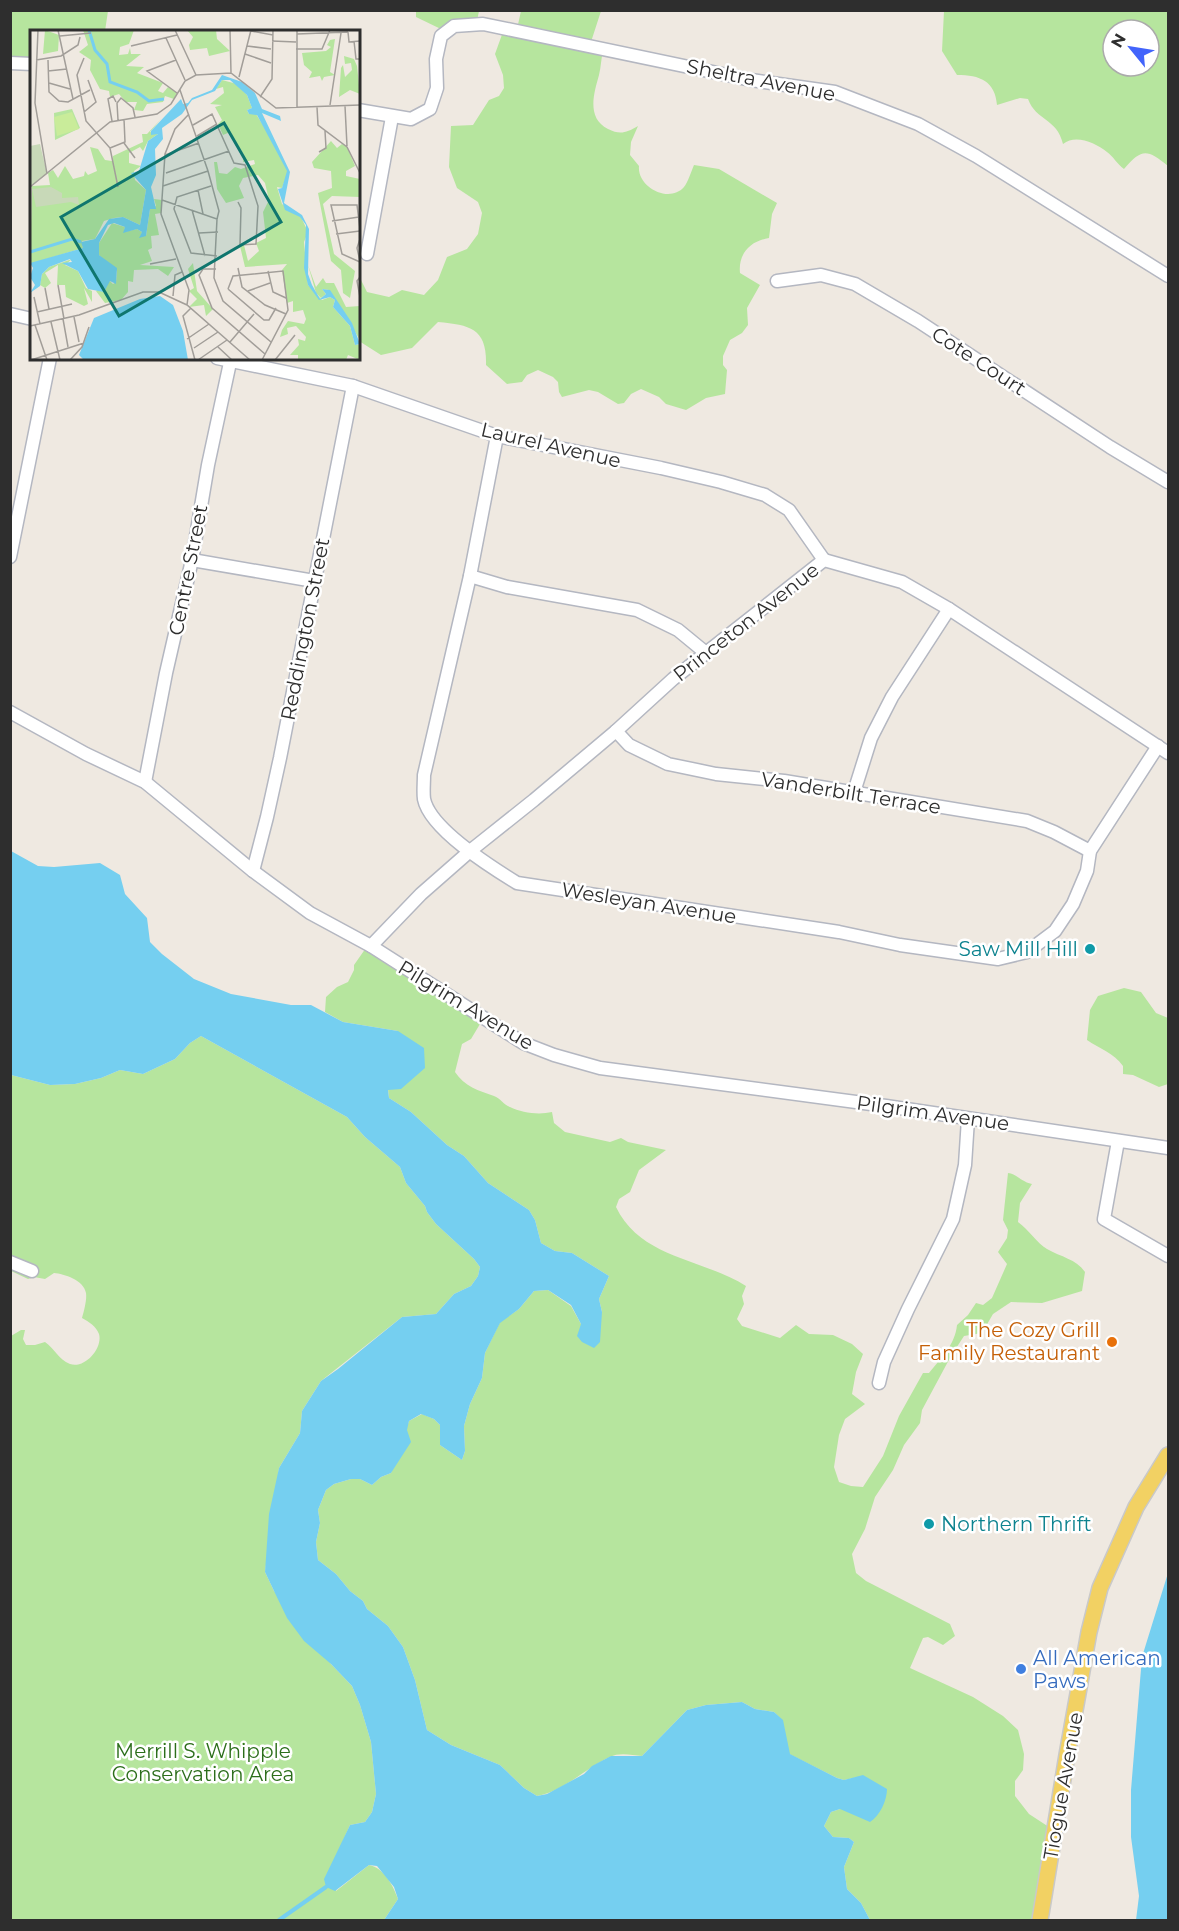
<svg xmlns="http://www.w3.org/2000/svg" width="1179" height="1931" font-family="Montserrat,sans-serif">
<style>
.green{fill:#b6e59e;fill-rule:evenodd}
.water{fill:#75cff0}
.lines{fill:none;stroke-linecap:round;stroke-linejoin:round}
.stream{stroke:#75cff0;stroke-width:4}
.minor-casing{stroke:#b4b7c1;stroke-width:15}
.major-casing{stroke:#c9c9c9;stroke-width:18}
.minor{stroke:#fff;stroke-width:12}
.major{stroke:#f2d163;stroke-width:15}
.culture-dot{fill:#0f9aa8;stroke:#fff;stroke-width:2}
.food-dot{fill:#e8710a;stroke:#fff;stroke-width:2}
.shop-dot{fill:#3f7fe0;stroke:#fff;stroke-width:2}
.labels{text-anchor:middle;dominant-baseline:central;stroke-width:5;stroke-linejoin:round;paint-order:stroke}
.street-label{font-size:20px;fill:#2e2e2e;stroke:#fff}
.culture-label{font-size:20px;fill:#0d838f;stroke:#fff;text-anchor:end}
.food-label{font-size:20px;fill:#c56008;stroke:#fff;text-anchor:end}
.shop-label{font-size:20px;fill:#366cbe;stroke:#fff;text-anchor:start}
.park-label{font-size:20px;fill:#2c6e1b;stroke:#fff}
.inset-river{fill:none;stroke:#75cff0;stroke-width:3}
.inset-road{fill:none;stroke:#a29e99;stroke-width:1.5}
.view{fill:#0f766e;fill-opacity:0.15;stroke:#0f766e;stroke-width:3}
.inset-edge{fill:none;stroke:#2e2e2e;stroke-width:3}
</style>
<rect width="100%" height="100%" fill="#efe9e1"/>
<g class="green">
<polygon points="11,11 108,11 105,31 32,32 31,64 11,64"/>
<polygon points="416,11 479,11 477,21 445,31 416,17"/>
<path d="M521,11H601L590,45L603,51C601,59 601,67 599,75C594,93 586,118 608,129C620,135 626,133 638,126L631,142L630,155L639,166C637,187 669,204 684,187C688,182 691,172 694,165L719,169L777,203L772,214L769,238C750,241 738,254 740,273L760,285L747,308L748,325L742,333L730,340L723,356V365L727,370L725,394L706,398L686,410L666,404L659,397L641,389L631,394L624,403L618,404L598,392L589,390L562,397L559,392L558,382L553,377L538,370L527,375L522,382L507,384L486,365C487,329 471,325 438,322L412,348L381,355L359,341L358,274L367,292L389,297L402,290L424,295L438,280L447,257L467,249L478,234L482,213L478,202L457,188L449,167L451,126L473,125L489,100L499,96L504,88L503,75L495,54L504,29H517Z"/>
<path d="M944,11H1168V166C1147,149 1142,148 1124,169C1117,164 1113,156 1107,152C1095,143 1076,134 1063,144C1057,118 1036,121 1028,99L1020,98L997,105C995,81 980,75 957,75L942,51ZM1113,30H1149V66H1113Z"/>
<path d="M368,945L483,1019L471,1039L462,1044L455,1072C464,1086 479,1091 494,1096C500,1098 504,1105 510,1107C522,1113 539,1115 552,1112L554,1123L565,1132L610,1142L621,1138L628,1142L666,1150L639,1170L630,1192L619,1199L616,1207C641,1259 702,1258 746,1286L742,1296L744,1304L737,1319L742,1326L780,1338L796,1325L809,1334L833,1335L852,1344L863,1354L856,1372L852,1394L865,1404L845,1419L839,1435L834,1467L839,1482L851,1486L863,1487L883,1456L899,1416L923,1373H929C941,1358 955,1345 957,1325L968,1315L976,1303L983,1305L992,1298L1007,1264L998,1252L1007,1238L1008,1230L1003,1220L1008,1173C1017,1174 1020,1181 1032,1184L1020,1203L1018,1222C1029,1230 1037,1243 1047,1249C1061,1257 1076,1259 1085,1272L1082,1291L1042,1303L1011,1302L993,1314L982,1333L964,1336L951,1356L922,1410L920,1423L904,1445L893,1470L875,1497L865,1529L852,1554L856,1573L866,1581L950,1624L955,1636L943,1645L928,1637L923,1638L910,1668L973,1697L1003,1716L1018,1730L1024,1754L1023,1770L1015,1781V1796L1029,1814L1052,1829L1039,1920H870L861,1903L847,1889L844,1867L854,1842L849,1838L833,1837L824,1826L831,1812L840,1809L863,1776L844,1780L837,1778L789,1754L782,1720L774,1712L755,1709L742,1702L706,1705L687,1710L642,1756C632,1755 619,1752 610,1757C585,1768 565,1791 537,1796L524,1788L500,1765L451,1745L427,1730L415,1680L403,1647L388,1626L367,1609L363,1601L350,1591L336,1574L318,1560L316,1542L320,1523L318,1510L326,1490L334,1484L351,1479H360L372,1485L381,1477L391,1473L409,1421L422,1414L434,1419L440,1425V1445L462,1460L465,1451L464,1426L470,1404L482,1378L485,1353L500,1322L519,1309L534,1291L548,1290L571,1306L581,1324L602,1312L599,1299L609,1276L572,1253L555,1251L541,1243L535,1220L529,1210L488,1183L464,1156L447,1145L411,1112L389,1098L388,1089L398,1031L343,1022L325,1012L326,997L337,987L348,982L354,970V965Z"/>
<path d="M1124,988L1141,992L1156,1013L1168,1018V1084L1159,1087L1133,1075L1123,1074V1066C1114,1053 1100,1049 1087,1040L1090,1010L1098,996Z"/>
<path d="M201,1036L347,1117L365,1137L400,1167L406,1183L425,1206L427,1212L436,1224L474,1259L480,1267L478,1276L471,1286L454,1294L436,1314L402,1317L321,1381L302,1411L300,1433L279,1468L265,1572L274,1591L331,1664L352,1686L360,1705L371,1742L376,1794L372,1812L365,1822L350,1825L342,1843L336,1891L369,1865C384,1868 393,1885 398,1899L384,1920H11V1336L21,1330H25L23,1339L26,1345H35L45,1342C55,1349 58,1359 70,1364C85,1369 103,1348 99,1334C96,1326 89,1322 82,1318C84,1311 87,1300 86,1293C84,1280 64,1274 54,1273L45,1279L34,1277L28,1279L11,1271V1075L50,1085L75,1084L101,1078L120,1070L143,1074L175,1059L190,1043Z"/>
</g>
<g class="water">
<path d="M11,851L38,866L54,867L100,863L120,875L125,894L147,918L150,942L162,954L194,979L231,994L291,1005H311L343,1022L398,1031L424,1048L425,1068L401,1089L388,1090L389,1098L411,1112L447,1145L464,1156L488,1183L529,1210L535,1220L541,1243L555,1251L572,1253L609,1276L599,1299L602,1312L600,1342L594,1348L582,1342L577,1336L581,1324L571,1305L548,1290L534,1291L519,1309L500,1323L485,1353L482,1378L470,1404L464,1426L465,1451L462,1460L440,1445V1425L434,1419L421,1414L409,1421L407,1430L411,1442L391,1473L381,1477L372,1485L360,1479H351L334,1484L326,1490L318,1510L320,1523L316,1542L318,1560L336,1574L350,1591L363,1601L367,1609L388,1626L403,1647L415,1680L427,1730L451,1745L500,1765L524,1788L537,1796L547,1794L584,1774L592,1766L611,1756H642L687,1710L706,1705L742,1702L755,1709L774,1712L783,1720L790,1754L837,1778L844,1780L863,1775L887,1789C887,1800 880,1816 870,1822L840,1809L831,1812L824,1826L833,1837L849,1838L854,1842L844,1867L847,1889L861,1903L870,1920H384L398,1899L394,1887L377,1866L369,1865L335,1891L326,1887L324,1879L350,1825L365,1822L372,1812L376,1794L371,1742L360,1705L352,1686L331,1664L304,1641L287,1618L274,1591L265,1572L269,1514L279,1468L300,1433L302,1411L321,1381L338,1369L402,1317L436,1314L454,1294L471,1286L478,1276L480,1267L474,1259L436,1224L427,1212L425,1206L406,1183L400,1167L365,1137L347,1117L201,1036L190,1043L175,1059L143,1074L120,1070L101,1078L75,1084L50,1085L11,1075Z"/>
<polygon points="1168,1573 1168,1920 1136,1920 1139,1896 1131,1837 1131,1790 1142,1657"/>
</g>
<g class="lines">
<polyline class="stream" points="279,1920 326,1887"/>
<g class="minor-casing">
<g id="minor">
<polyline points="10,63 32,64"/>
<polyline points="358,110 411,119 430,109 437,88 436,59 441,36 454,26 483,24 751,80 835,92 918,124 976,156 1168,276"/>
<polyline points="367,254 392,117"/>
<polyline points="777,281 821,275 855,284 918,321 1110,447 1168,482"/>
<polyline points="10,314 32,319"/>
<polyline points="217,358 353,386 497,436 661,468 721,482 765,495 789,510 824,560"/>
<path d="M497,436L470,576L424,775C424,783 423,792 424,799C430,829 491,867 517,883L839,932L900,945L998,959L1027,952L1055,931L1073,904L1087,871L1090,851L1158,746"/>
<polyline points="10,557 50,358"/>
<polyline points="192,560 314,581"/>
<polyline points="470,576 507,587 637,610 678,630 706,653"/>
<polyline points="10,712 86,754 145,782 253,871 310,913 371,946 523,1043 554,1055 600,1068 886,1106 1168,1148"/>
<polyline points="616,731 629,745 668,764 716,774 784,781 1027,821 1054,832 1090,851"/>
<polyline points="145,782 166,673 192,560 208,465 231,358"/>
<polyline points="854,792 871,738 892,697 949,609"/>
<polyline points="253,871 267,817 280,758 353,386"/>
<polyline points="371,946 421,894 470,851 534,800 616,731 673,679 824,560 902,582 949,609 1168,753"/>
<polyline points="1118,1141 1104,1219 1168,1256"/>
<polyline points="10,1262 32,1271"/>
<polyline points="879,1383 884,1362 908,1309 953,1219 965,1165 968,1119"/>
</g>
</g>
<g class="major-casing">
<polyline id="major" points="1040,1920 1067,1755 1089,1632 1100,1588 1136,1507 1168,1455"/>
</g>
<use href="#minor" class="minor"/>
<use href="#major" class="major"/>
</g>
<g class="culture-dot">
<circle cx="1090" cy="949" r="6"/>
<circle cx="929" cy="1524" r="6"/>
</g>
<circle class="food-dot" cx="1112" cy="1342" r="6"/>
<circle class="shop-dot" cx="1021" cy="1669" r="6"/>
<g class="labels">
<g class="street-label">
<text transform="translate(761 80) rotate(11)">Sheltra Avenue</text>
<text transform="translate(979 361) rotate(33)">Cote Court</text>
<text transform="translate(551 445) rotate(13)">Laurel Avenue</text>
<text transform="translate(188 570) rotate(-79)">Centre Street</text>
<text transform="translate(746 622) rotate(-38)">Princeton Avenue</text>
<text transform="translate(305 629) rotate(-79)">Reddington Street</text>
<text transform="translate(851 793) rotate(9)">Vanderbilt Terrace</text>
<text transform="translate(649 903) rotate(9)">Wesleyan Avenue</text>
<text transform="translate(466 1005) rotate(31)">Pilgrim Avenue</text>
<text transform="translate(933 1113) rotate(8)">Pilgrim Avenue</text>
<text transform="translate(1063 1786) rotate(-80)">Tiogue Avenue</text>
</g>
<g class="culture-label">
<text x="1078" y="949">Saw Mill Hill</text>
<text x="941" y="1524" text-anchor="start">Northern Thrift</text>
</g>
<g class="food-label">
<text x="1100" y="1330">The Cozy Grill<tspan x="1100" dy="23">Family Restaurant</tspan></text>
</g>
<g class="shop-label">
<text x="1033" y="1658">All American<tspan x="1033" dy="23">Paws</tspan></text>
</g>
<g class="park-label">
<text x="203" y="1751">Merrill S. Whipple<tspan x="203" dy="23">Conservation Area</tspan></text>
</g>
</g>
<g transform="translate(30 30)">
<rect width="330" height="330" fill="#efe9e1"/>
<path d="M15,0L29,5L28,21L13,24ZM53,0H104L99,14L90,17L89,25L98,24L100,18L101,24H111L96,36L114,37L107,43L133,53L128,61L133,63L138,57L147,63L144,69L135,66L133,72L117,74L113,81L104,80L107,72H96L89,64L80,67L79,61L70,59L60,40L61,30L49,22L58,15ZM157,0H186L187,9L200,21L179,26L177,18L160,20L159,15L163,7ZM305,9L300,42L305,45L294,47L292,51L290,46L279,48L282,42L274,35L272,23L296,21L301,17L297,15L300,10ZM314,26L324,29L327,36L330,64L320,60L309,67L311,38L313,35L315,47L322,40L321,33L315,34ZM192,50L207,54L217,65L222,78L217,80L219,84H226L246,116L258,142L252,158L247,157L252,174L271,187L278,202L274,212L278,255L292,270L300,267L305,270L303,277L320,296L325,315L330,314V330L318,325L316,330H268V325H260L269,315L268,309L275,311L276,307L266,296L257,298L258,304L250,307L252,300L258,291L274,294L276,289L273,280L263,282V271L257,273L252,240L257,234L215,237L210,216L214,215L218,231L229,221L226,213L236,208L233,182L239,170L235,153L228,145L213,148L209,156L214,168L196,173L187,159L184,132H187L189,143L197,144L205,137L211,139L225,134L224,130L213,132L214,125L200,102L193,105L188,94L192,90L185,77L192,75L180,74L194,63L193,57L186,59ZM42,79L50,98L25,110L24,83ZM131,89L120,102L128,104L118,111L113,121L110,117L99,123V133L111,136L104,141L105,150L116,160L110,195L93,187L84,188L74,191L65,209L52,211L53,218L0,234L2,156L20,155L18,143L23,140L28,148L35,136L43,149L54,146L55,141L58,145L67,141L60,117L68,119L75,130L82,131L83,126L113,112L112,104H117ZM301,111L307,118L312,114L317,117L325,136L316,141V146L330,149V167L302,166L293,174L304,224L325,241L320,268L313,263L311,240L301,231L288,163L302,158L301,141L284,138L282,132ZM124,169L132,170L131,183L125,184L129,205L121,206L122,218L118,220L122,231L110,235L144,237L138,246L128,239L104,240L103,252L98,251V262L91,270L75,273L66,261L80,251L83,254L86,252L87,241L69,225V213L82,193L95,197L94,202L107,199L112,202L111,206H116L120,179L126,176ZM42,229L35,235L48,241L56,258L62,261V272L54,258L58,274L54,276L36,267L35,255H27L28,235L15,243L21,253L15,258L10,255L12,244L19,237ZM163,233L167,261L183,279L176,286L174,275L159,277L167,269L159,261L164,258L158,239ZM278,235L286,257L293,248L296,253H304L316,277L330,276V310L299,260L292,259L296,264L291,268L286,263Z" fill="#b6e59e"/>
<path d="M10,114L17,144L0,157V116ZM21,157L32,163V168L48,167L49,175L41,172L6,177L2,159Z" fill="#c8d9b8"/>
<path d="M42,82L49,99L27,106L24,87Z" fill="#c9ec9a"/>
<path d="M192,45L212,52L225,63L232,79L250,86L251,91L232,83L260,142L254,173L272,185L279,199L278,244L282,255L290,269L296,264L292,259L300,260L322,293L330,314L325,315L320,296L303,277L305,270L300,267L289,270L278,255L274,238L276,195L270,187L255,180L248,159L252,158L257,141L227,85L219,84L217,80L222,78L217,65L200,50H192L185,61L162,70L152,84L132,98L133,109L125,119L126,145L121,157L126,179H120L116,206L109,208L112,202L107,199L93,203L95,197L84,193L78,195L69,213V225L87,238L86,254L80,251L74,262L58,259L48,241L32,233L42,232L40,229L19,237L12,244L10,256L0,263L5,255L0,247L3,238L0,233L53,218L51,212L65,209L79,189L93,187L110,195L116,160L101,143L109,141L118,111L128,104L121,105V101L151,69L153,74L158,73L162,68L182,60ZM130,266L143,275L153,301L158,330H54L49,325L64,288L110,269Z" fill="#75cff0"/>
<path class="inset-river" d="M59,0L65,20L77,34L80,52L107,62L119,71L134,69M0,222L42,209L51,212"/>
<path class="inset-road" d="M8,0L5,73L17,144M28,0L43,69M145,0L166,45M200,0L201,43M221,1L243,5M318,2L319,12L330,11M267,4L318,2M30,6L61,3M136,8L155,50M242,11L266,12M324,11L326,29H330M101,16L147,5M217,16L241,19M266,19H292L300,0M215,24L241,33M54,28L47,45L56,91L80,118L88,157M6,30L31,26L48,15L50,7M18,30L19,62L29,71L38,72L60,60M146,30L117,41L147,63M18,41L37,39M209,47L221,0M19,53L40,59M150,60L178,141L189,181L187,189M230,67L242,49L243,0M300,75L311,3M315,76L317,116M267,77V0M287,77L288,95L317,117L330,143M54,82L66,72L58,50M88,90L87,73L91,68L103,78L105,87M82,91L78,69L83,66L86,72M163,95L182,84L204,133L215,135L228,176L226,214L210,215L211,178L208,172M167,106L187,94M94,113L105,128M80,118L95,112L94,89M289,122L296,118L295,101M135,125L169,113M136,143L199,121M133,156L178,141M181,156L147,167L144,179L161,223L187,226M0,157L80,92L127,84L141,74L155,51L166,45L201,43L246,78L330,75M168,160L173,184M132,170L187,189L184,248L193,271L241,312M162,180L175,226M302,191L329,187M330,199L327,175H301L312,224L330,232M169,203L188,202M306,204L330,201M330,209L327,218L330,231M120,234L146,229M208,238L212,257L235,275L256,284M186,239H173L169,245L182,278L235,324M238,241L243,262L256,268M330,247L327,251L330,267M28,255L34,289M15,258L19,279M198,259L203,246L253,241L258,280L232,330M198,259L234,290H239L246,278M218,261L240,253M143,266L145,245L152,242M4,267L10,294M157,275L159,260L131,184L135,124L145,99L159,84M161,278L153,286L165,330M7,282L42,274M44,287L49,312M33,289L38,317M21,292L30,330M5,295L17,330M0,296L49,285L113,262H129L157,275L220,330M157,309L179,294M200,312L224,284M188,317L202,330M164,318L188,302M1,330L54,313M40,330L52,317L59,297M168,330L197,310M245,330L265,305"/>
<path class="view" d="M194,93L251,192L89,286L31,187Z"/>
<rect width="330" height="330" class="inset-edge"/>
</g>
<rect width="1179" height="1931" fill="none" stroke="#2e2e2e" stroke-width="24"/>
<g transform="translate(1131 48) rotate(300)"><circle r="28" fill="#ffffff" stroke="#ababab" stroke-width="1.5"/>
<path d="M0-4.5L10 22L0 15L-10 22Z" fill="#4264fb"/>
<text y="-9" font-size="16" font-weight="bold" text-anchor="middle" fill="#2e2e2e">N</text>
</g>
</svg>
